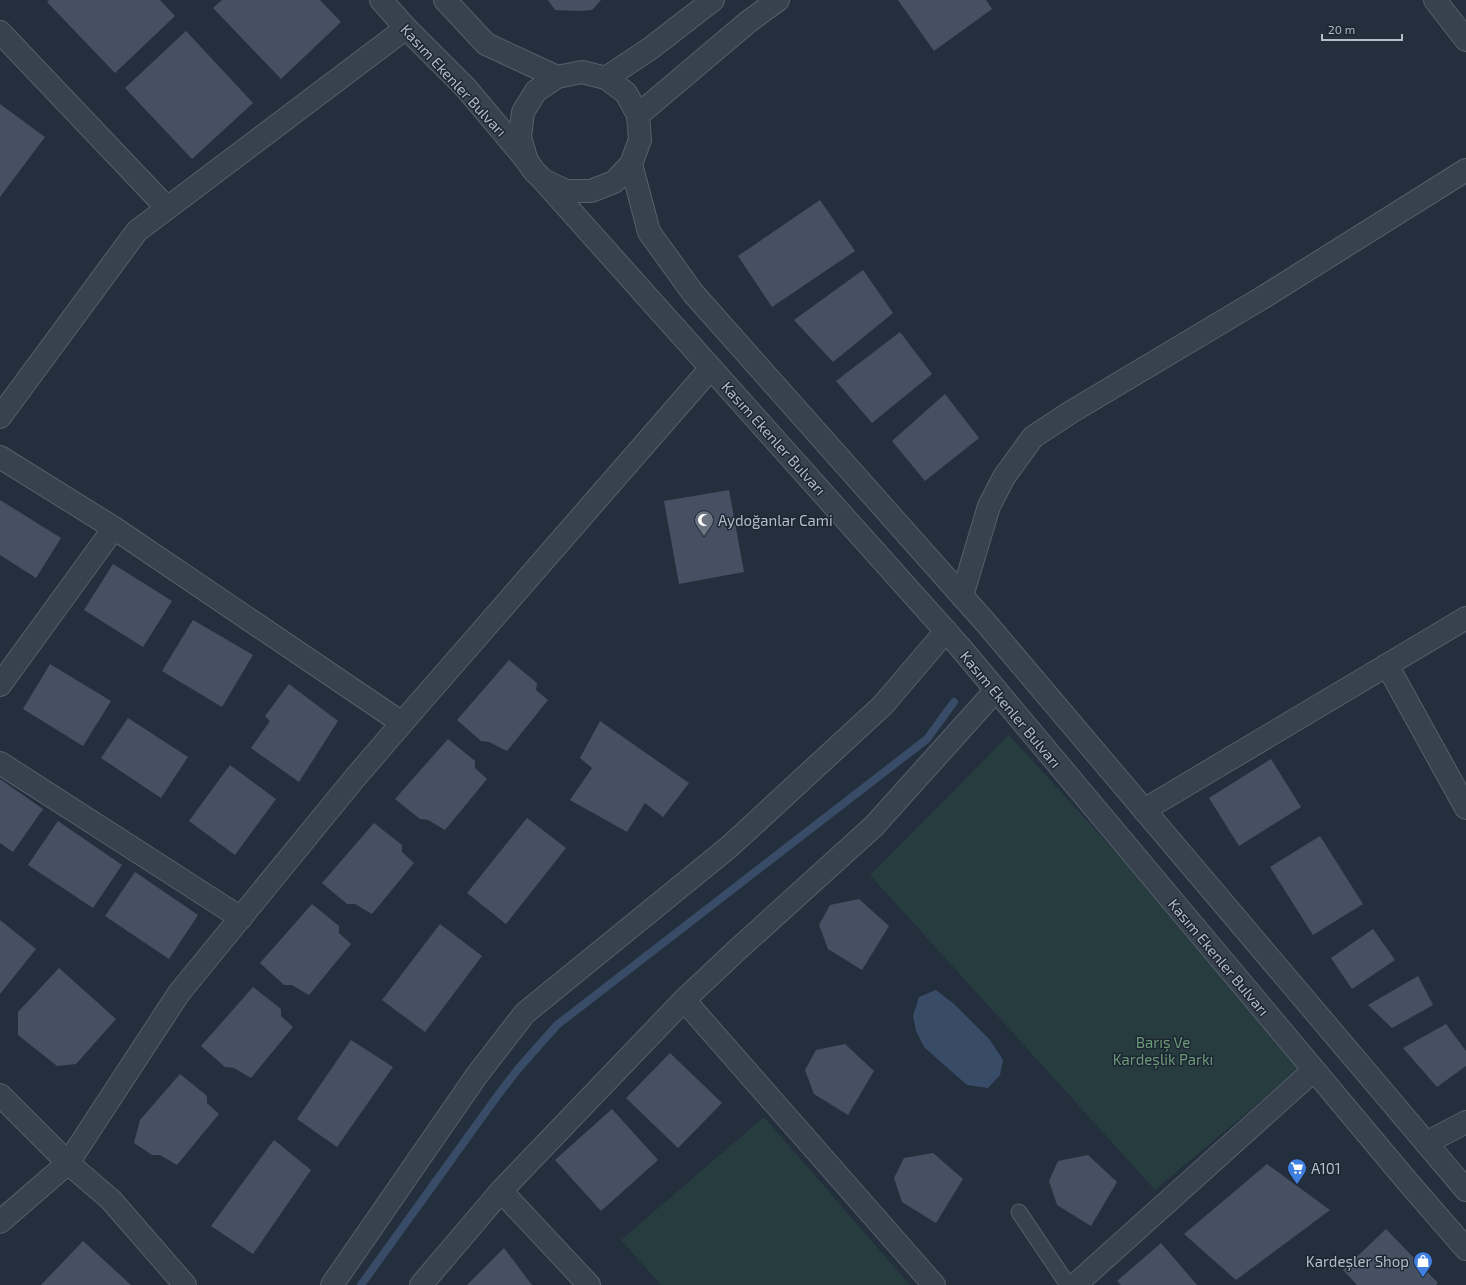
<svg xmlns="http://www.w3.org/2000/svg" width="1466" height="1285" font-family="'Exo 2',sans-serif">
<style>
.green{fill:#263c3f}
.water{fill:#394c67}
.lines{fill:none;stroke-linecap:round;stroke-linejoin:round}
.stream{stroke:#394c67;stroke-width:8}
.building{fill:#455162}
.service-casing{stroke:#565f6c;stroke-width:17}
.minor-casing{stroke:#565f6c;stroke-width:24}
.tertiary-casing{stroke:#565f6c;stroke-width:24}
.service{stroke:#38414e;stroke-width:15}
.minor{stroke:#38414e;stroke-width:22}
.tertiary{stroke:#38414e;stroke-width:22}
.labels{text-anchor:middle;dominant-baseline:central;stroke-width:3;stroke-linejoin:round;paint-order:stroke}
.street-label{font-size:15px;fill:#b4bcc9;stroke:#1d2633}
.poi-label{font-size:15px;fill:#b4bcc9;stroke:#1d2633;text-anchor:start}
.park-label{font-size:15px;fill:#6b9a76;stroke:#1d2633}
</style>
<rect width="100%" height="100%" fill="#242f3e"/>
<g class="green">
<polygon points="1009,735 1307,1062 1155,1190 870,875"/>
<polygon points="764,1117 910,1285 661,1285 621,1240"/>
</g>
<polygon class="water" points="936,990 954,1004 990,1040 1003,1060 1000,1075 988,1088 967,1085 924,1047 916,1031 913,1016 919,997"/>
<g class="lines">
<polyline class="stream" points="361,1285 498,1095 518,1069 557,1025 927,739 954,702"/>
</g>
<g class="building">
<polygon points="49,0 160,0 175,16 115,73 47,2"/>
<polygon points="222,0 320,0 341,22 281,79 213,8"/>
<polygon points="548,0 601,0 592,10 579,11 555,10"/>
<polygon points="898,0 986,0 992,9 934,51"/>
<polygon points="186,31 253,103 192,159 125,88"/>
<polygon points="0,104 45,137 0,197"/>
<polygon points="820,200 855,251 772,307 738,256"/>
<polygon points="863,270 893,313 833,362 794,320"/>
<polygon points="900,332 932,374 872,423 836,381"/>
<polygon points="945,394 979,438 925,481 892,441"/>
<polygon points="729,490 744,572 679,584 664,501"/>
<polygon points="0,500 61,538 36,578 0,555"/>
<polygon points="113,564 172,601 143,647 84,610"/>
<polygon points="193,620 253,655 222,707 162,671"/>
<polygon points="509,660 537,683 536,690 548,700 507,751 489,742 481,741 457,720"/>
<polygon points="50,664 111,701 83,746 23,709"/>
<polygon points="289,684 338,721 299,782 251,748 270,721 265,716"/>
<polygon points="128,718 188,757 161,798 101,758"/>
<polygon points="600,721 689,783 663,817 645,803 627,832 570,800 592,768 580,758"/>
<polygon points="448,739 475,761 475,768 487,779 445,830 428,820 420,819 395,799"/>
<polygon points="1271,759 1301,807 1239,846 1209,798"/>
<polygon points="230,765 276,799 235,855 189,821"/>
<polygon points="0,779 43,809 13,852 0,843"/>
<polygon points="527,818 566,848 506,924 467,893"/>
<polygon points="58,821 122,865 93,908 28,865"/>
<polygon points="374,823 402,845 402,852 414,863 372,914 355,904 347,904 322,883"/>
<polygon points="1320,836 1363,904 1313,935 1270,867"/>
<polygon points="135,872 198,915 169,959 105,916"/>
<polygon points="859,899 889,926 862,970 828,949 819,925 830,905"/>
<polygon points="312,904 339,926 339,933 351,944 309,995 292,985 284,985 260,963"/>
<polygon points="0,920 36,949 0,994"/>
<polygon points="440,924 482,956 425,1032 382,1000"/>
<polygon points="1373,929 1395,960 1352,989 1331,958"/>
<polygon points="59,968 116,1019 76,1064 57,1066 18,1035 18,1012"/>
<polygon points="1418,976 1433,1005 1392,1028 1368,1005"/>
<polygon points="253,987 281,1009 281,1016 293,1027 251,1078 234,1068 225,1067 201,1046"/>
<polygon points="1446,1024 1466,1051 1466,1066 1437,1087 1403,1048"/>
<polygon points="351,1040 393,1067 337,1147 297,1119"/>
<polygon points="845,1044 874,1071 848,1115 814,1094 805,1070 816,1050"/>
<polygon points="670,1053 722,1103 678,1148 626,1098"/>
<polygon points="180,1074 207,1096 207,1103 219,1114 177,1165 160,1155 152,1155 134,1143 140,1120"/>
<polygon points="612,1109 658,1160 601,1211 555,1160"/>
<polygon points="274,1140 311,1170 253,1254 211,1226"/>
<polygon points="933,1153 963,1179 936,1223 902,1202 894,1178 904,1158"/>
<polygon points="1088,1155 1117,1182 1091,1226 1057,1205 1049,1181 1058,1161"/>
<polygon points="1267,1164 1330,1210 1236,1280 1184,1234"/>
<polygon points="1386,1229 1438,1283 1436,1285 1357,1285 1343,1270"/>
<polygon points="83,1241 131,1285 41,1285"/>
<polygon points="1161,1243 1197,1285 1121,1285 1117,1281"/>
<polygon points="504,1248 532,1285 467,1285"/>
</g>
<g class="lines">
<g class="service-casing">
<polyline id="service" points="1019,1212 1064,1279 1069,1285"/>
</g>
<g class="minor-casing">
<g id="minor">
<polyline points="1435,0 1466,40"/>
<polyline points="0,32 167,208"/>
<polyline points="0,417 137,231 406,28"/>
<polyline points="0,457 114,528 402,723"/>
<polyline points="962,596 989,506 1004,477 1033,437 1071,412 1262,298 1466,170"/>
<polyline points="1387,665 1466,808"/>
<polyline points="0,685 114,528"/>
<polyline points="0,763 241,918"/>
<polyline points="1144,810 1466,618"/>
<polyline points="684,1000 934,1285"/>
<polyline points="0,1095 68,1163 111,1200 185,1285"/>
<polyline points="1426,1143 1466,1122"/>
<polyline points="501,1191 589,1285"/>
<polyline points="0,1222 68,1163 179,993 354,779 402,723 711,368"/>
<polyline points="421,1285 501,1191 684,1000 736,951 874,826 996,690"/>
<polyline points="1075,1285 1314,1070"/>
</g>
</g>
<g class="tertiary-casing">
<g id="tertiary">
<polyline points="381,0 406,28 466,88 524,157"/>
<polyline points="445,0 486,44 557,77"/>
<polyline points="606,78 651,48 713,0"/>
<polyline points="638,115 748,22 778,0"/>
<polyline points="631,164 649,232 693,293 986,623 1466,1190"/>
<polyline points="543,180 566,191 591,191 614,182 631,164 640,140 638,115 626,93 606,78 582,72 557,77 536,91 523,112 520,137 527,161 534,171 543,180 960,647 1407,1181 1466,1249"/>
<polyline points="332,1285 477,1075 525,1013 729,847 883,705 946,631"/>
</g>
</g>
<use href="#service" class="service"/>
<use href="#minor" class="minor"/>
<use href="#tertiary" class="tertiary"/>
</g>
<defs>
<g id="mosque-pin" transform="scale(1)"><path d="M0 17L-7.5 6A9.5 9.5 0 1 1 7.5 6Z" fill="#6b7280" stroke="#1d2633"/><path d="M3.5-4.9A6 6 0 1 0 3.5 4.9A5 5 0 1 1 3.5-4.9Z" fill="#fff"/></g>
<g id="supermarket-pin" transform="scale(1)"><path d="M0 17L-7.5 6A9.5 9.5 0 1 1 7.5 6Z" fill="#3f7fe0" stroke="#1d2633"/><path d="M-6-5.5h2.5l.6 2H6L4.5 2H-2.5L-4.4-4H-6ZM-1.5 3.2a1.3 1.3 0 1 0 .1 0ZM3 3.2a1.3 1.3 0 1 0 .1 0Z" fill="#fff"/></g>
<g id="shop-pin" transform="scale(1)"><path d="M0 17L-7.5 6A9.5 9.5 0 1 1 7.5 6Z" fill="#3f7fe0" stroke="#1d2633"/><path d="M-5-2.5h2.3a2.7 3.5 0 0 1 5.4 0H5L5.5 6h-11ZM-1.5-2.5h3a1.5 2.3 0 0 0-3 0Z" fill="#fff"/></g>
</defs>
<g fill-rule="evenodd">
<use href="#mosque-pin" x="704" y="520"/>
<use href="#supermarket-pin" x="1297" y="1168"/>
<use href="#shop-pin" x="1423" y="1261"/>
</g>
<g class="labels">
<g class="street-label">
<text transform="translate(454 80) rotate(47)">Kasım Ekenler Bulvarı</text>
<text transform="translate(774 438) rotate(48)">Kasım Ekenler Bulvarı</text>
<text transform="translate(1011 709) rotate(50)">Kasım Ekenler Bulvarı</text>
<text transform="translate(1219 957) rotate(50)">Kasım Ekenler Bulvarı</text>
</g>
<g class="poi-label">
<text x="718" y="520">Aydoğanlar Cami</text>
<text x="1311" y="1168">A101</text>
<text x="1409" y="1261" text-anchor="end">Kardeşler Shop</text>
</g>
<g class="park-label">
<text x="1163" y="1042">Barış Ve<tspan x="1163" dy="17">Kardeşlik Parkı</tspan></text>
</g>
</g>
<path d="M1322 34v6h80v-6" fill="none" stroke="#b4bcc9" stroke-width="2"/>
<text x="1328" y="34" font-size="12" fill="#b4bcc9" stroke="#1d2633" stroke-width="3" paint-order="stroke">20 m</text>
</svg>
